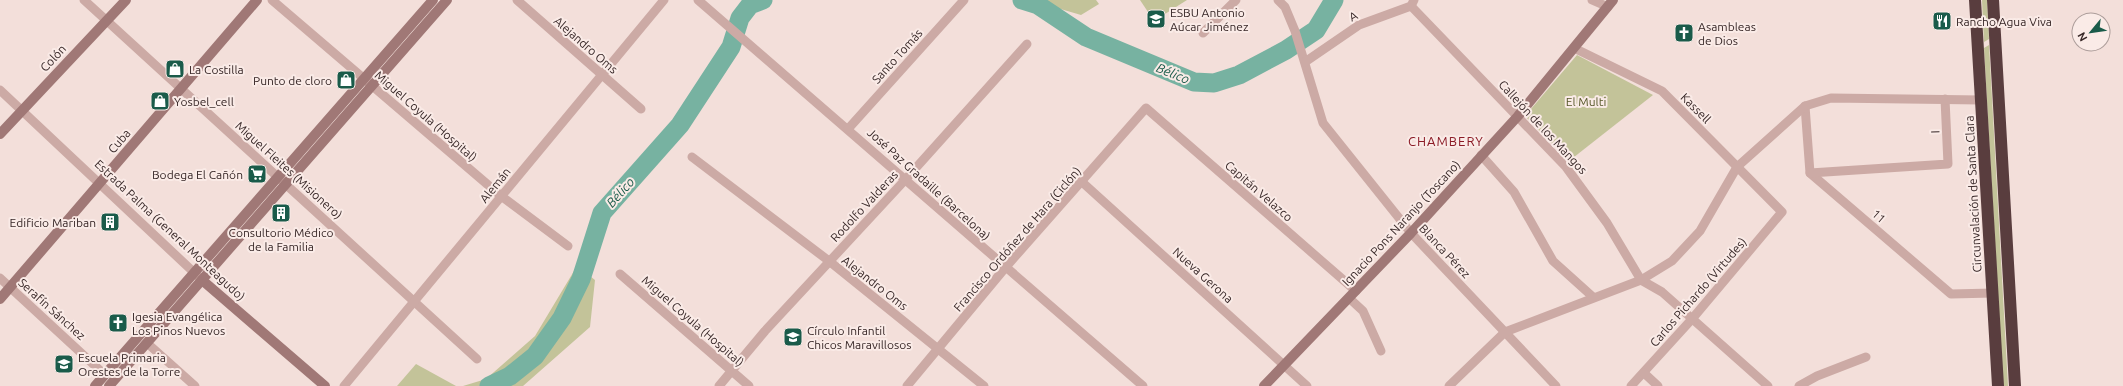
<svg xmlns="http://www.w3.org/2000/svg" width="2123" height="386" font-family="Ubuntu,sans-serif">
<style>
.green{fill:#c3c399}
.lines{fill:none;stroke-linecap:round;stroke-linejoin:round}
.river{stroke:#77b2a1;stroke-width:19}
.street{stroke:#ccaaa5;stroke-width:9}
.secondary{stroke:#a07876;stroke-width:10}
.highway{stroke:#593d3e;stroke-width:12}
.labels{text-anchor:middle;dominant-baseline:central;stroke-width:4;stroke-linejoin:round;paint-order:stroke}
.poi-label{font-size:12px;fill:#372727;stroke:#faebe7;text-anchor:start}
.street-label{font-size:12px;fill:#372727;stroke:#faebe7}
.park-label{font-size:12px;fill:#565729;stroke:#faebe7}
.water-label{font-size:13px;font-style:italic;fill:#1a5b4a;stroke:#faebe7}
.neighbourhood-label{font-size:13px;letter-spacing:1px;fill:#8b1b26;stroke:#faebe7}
</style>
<rect width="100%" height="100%" fill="#f3dfda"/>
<g class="green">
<polygon points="1030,0 1096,0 1099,4 1081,15"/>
<polygon points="1140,0 1187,0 1154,21"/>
<polygon points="1982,0 1987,0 1989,39 1984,42"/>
<polygon points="1989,45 2008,386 2003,386 1984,48"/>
<polygon points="1577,55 1653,95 1569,161 1525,116"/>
<polygon points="577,266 595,280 590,327 523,386 463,386 486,379 535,336"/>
<polygon points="416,364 456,386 397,386"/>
</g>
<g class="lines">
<g class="river">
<polyline points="1022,0 1038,5 1086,37 1194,82 1214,83 1239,75 1286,50 1316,30 1334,0"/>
<polyline points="489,386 510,376 535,356 562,318 581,279 602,213 680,125 731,47 740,18 750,5 763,0"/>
</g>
<g class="street">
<polyline points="84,0 477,359"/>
<polyline points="272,0 501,196 568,246"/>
<polyline points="517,0 641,109"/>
<polyline points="698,0 1143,386"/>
<polyline points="1278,0 1285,7 1295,31 1323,123 1411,233 1556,386"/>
<polyline points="1592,0 1608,7"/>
<polyline points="1411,6 1566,167 1607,223 1641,280 1662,292 1768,386"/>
<polyline points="1203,33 1236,0"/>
<polyline points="1574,48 1662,91 1782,212 1692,319 1631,386"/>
<polyline points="1305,62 1359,25 1411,6 1414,0"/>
<polyline points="0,90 202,280"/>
<polyline points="1805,106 1810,173 1951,294 1993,293"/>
<polyline points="848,129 964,0"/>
<polyline points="1481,155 1514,192 1553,261 1593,297"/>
<polyline points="692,157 829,261 984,386"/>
<polyline points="1810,173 1948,164 1945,99"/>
<polyline points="1082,182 1307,386"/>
<polyline points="620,274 749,386"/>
<polyline points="0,278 105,375"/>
<polyline points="1349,298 1363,311 1381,351"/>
<polyline points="147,343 195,386"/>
<polyline points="1644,373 1658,386"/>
<polyline points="344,386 664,0"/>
<polyline points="719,386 765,331 905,180 1027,44"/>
<polyline points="907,386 1005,268 1146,108 1356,291"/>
<polyline points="1449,386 1505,332 1641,280 1672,261 1700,231 1737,167 1805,106 1831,98 1981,100"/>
<polyline points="1799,386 1817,376 1866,357"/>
</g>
<g class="secondary">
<polyline points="0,134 126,0"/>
<polyline points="202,280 325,386"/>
<polyline points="0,299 257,0"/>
<polyline points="95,386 433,0"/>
<polyline points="109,386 447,0"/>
<polyline points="1264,386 1411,233 1518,116 1613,0"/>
</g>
<g class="highway">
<polyline points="1975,0 1998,386"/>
<polyline points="1993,0 2015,386"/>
</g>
</g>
<defs>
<g id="school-square" transform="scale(1)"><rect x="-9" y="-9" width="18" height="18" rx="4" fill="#1a5b4a" stroke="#faebe7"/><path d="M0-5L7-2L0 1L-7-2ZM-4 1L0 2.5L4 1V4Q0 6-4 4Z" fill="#fff"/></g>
<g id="restaurant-square" transform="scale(1)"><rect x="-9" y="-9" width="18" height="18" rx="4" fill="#1a5b4a" stroke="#faebe7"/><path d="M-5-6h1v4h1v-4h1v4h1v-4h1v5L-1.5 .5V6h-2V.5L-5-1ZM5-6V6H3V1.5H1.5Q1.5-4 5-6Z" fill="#fff"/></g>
<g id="church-square" transform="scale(1)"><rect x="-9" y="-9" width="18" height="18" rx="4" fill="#1a5b4a" stroke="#faebe7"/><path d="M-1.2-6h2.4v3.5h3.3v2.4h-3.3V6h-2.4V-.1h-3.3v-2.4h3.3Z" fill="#fff"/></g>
<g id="shop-square" transform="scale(1)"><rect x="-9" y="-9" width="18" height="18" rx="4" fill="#1a5b4a" stroke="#faebe7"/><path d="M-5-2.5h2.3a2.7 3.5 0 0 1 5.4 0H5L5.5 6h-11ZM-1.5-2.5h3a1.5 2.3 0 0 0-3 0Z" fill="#fff"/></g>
<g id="supermarket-square" transform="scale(1)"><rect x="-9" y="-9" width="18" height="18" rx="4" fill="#1a5b4a" stroke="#faebe7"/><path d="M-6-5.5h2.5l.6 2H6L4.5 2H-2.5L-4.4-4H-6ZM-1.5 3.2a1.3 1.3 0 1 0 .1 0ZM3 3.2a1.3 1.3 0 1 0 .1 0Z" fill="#fff"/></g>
<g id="building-square" transform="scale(1)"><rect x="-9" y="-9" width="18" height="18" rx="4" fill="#1a5b4a" stroke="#faebe7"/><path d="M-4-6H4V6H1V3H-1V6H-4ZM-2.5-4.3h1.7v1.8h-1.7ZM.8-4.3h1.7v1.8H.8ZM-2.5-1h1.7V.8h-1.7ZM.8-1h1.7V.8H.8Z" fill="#fff"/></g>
</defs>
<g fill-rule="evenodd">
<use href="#school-square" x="1156" y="19"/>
<use href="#restaurant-square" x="1942" y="21"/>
<use href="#church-square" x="1684" y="33"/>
<use href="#shop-square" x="175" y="69"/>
<use href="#shop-square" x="346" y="80"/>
<use href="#shop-square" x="160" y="101"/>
<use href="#supermarket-square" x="257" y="174"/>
<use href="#building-square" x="281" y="213"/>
<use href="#building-square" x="110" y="222"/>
<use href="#church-square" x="118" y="323"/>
<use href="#school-square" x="793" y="337"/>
<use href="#school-square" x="64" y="364"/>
</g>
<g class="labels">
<g class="poi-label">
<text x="1170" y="12">ESBU Antonio<tspan x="1170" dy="14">Aúcar Jiménez</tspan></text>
<text x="1956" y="21">Rancho Agua Viva</text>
<text x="1698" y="26">Asambleas<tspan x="1698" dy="14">de Dios</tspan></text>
<text x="189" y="69">La Costilla</text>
<text x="332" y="80" text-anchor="end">Punto de cloro</text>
<text x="174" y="101">Yosbel_cell</text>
<text x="243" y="174" text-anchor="end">Bodega El Cañón</text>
<text x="96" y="222" text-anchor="end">Edificio Mariban</text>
<text x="281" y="232" text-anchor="middle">Consultorio Médico<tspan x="281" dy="14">de la Familia</tspan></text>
<text x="132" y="316">Igesia Evangélica<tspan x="132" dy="14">Los Pinos Nuevos</tspan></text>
<text x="807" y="330">Círculo Infantil<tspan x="807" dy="14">Chicos Maravillosos</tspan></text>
<text x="78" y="357">Escuela Primaria<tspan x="78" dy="14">Orestes de la Torre</tspan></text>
</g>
<g class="street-label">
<text transform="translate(1353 16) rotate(-28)">A</text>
<text transform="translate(586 45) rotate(41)">Alejandro Oms</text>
<text transform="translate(897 56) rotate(-48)">Santo Tomás</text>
<text transform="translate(53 58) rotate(-47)">Colón</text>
<text transform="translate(1696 108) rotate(45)">Kassell</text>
<text transform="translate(426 116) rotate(41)">Miguel Coyula (Hospital)</text>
<text transform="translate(1543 127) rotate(47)">Callejón de los Mangos</text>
<text transform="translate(1935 132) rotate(-92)">I</text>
<text transform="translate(119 141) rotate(-49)">Cuba</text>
<text transform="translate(289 170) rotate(42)">Miguel Fleites (Misionero)</text>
<text transform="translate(929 184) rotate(42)">José Paz Gradaille (Barcelona)</text>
<text transform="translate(495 185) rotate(-51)">Alemán</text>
<text transform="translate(1259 191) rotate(41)">Capitán Velazco</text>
<text transform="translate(1973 194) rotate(-93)">Circunvalación de Santa Clara</text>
<text transform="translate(864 206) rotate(-47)">Rodolfo Valderas</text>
<text transform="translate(1879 216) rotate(41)">11</text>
<text transform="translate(1401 223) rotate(-47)">Ignacio Pons Naranjo (Toscano)</text>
<text transform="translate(170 230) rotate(43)">Estrada Palma (General Monteagudo)</text>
<text transform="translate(1017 239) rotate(-49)">Francisco Ordóñez de Hara (Ciclón)</text>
<text transform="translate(1445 251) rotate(47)">Blanca Pérez</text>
<text transform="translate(1203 275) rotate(42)">Nueva Gerona</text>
<text transform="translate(875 283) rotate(38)">Alejandro Oms</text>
<text transform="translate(1698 292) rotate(-49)">Carlos Pichardo (Virtudes)</text>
<text transform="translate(52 309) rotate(42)">Serafín Sánchez</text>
<text transform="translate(693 321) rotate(41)">Miguel Coyula (Hospital)</text>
</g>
<g class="park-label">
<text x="1586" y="101">El Multi</text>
</g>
<g class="water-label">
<text transform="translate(1173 73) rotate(22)">Bélico</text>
<text transform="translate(620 192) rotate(-48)">Bélico</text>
</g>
<g class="neighbourhood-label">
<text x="1446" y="141">CHAMBERY</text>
</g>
</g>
<g transform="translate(2091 32) rotate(241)"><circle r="19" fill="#faebe7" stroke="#ac9d9a"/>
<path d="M0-3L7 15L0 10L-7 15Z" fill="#1a5b4a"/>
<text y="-6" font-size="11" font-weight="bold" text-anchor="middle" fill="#372727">N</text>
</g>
</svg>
